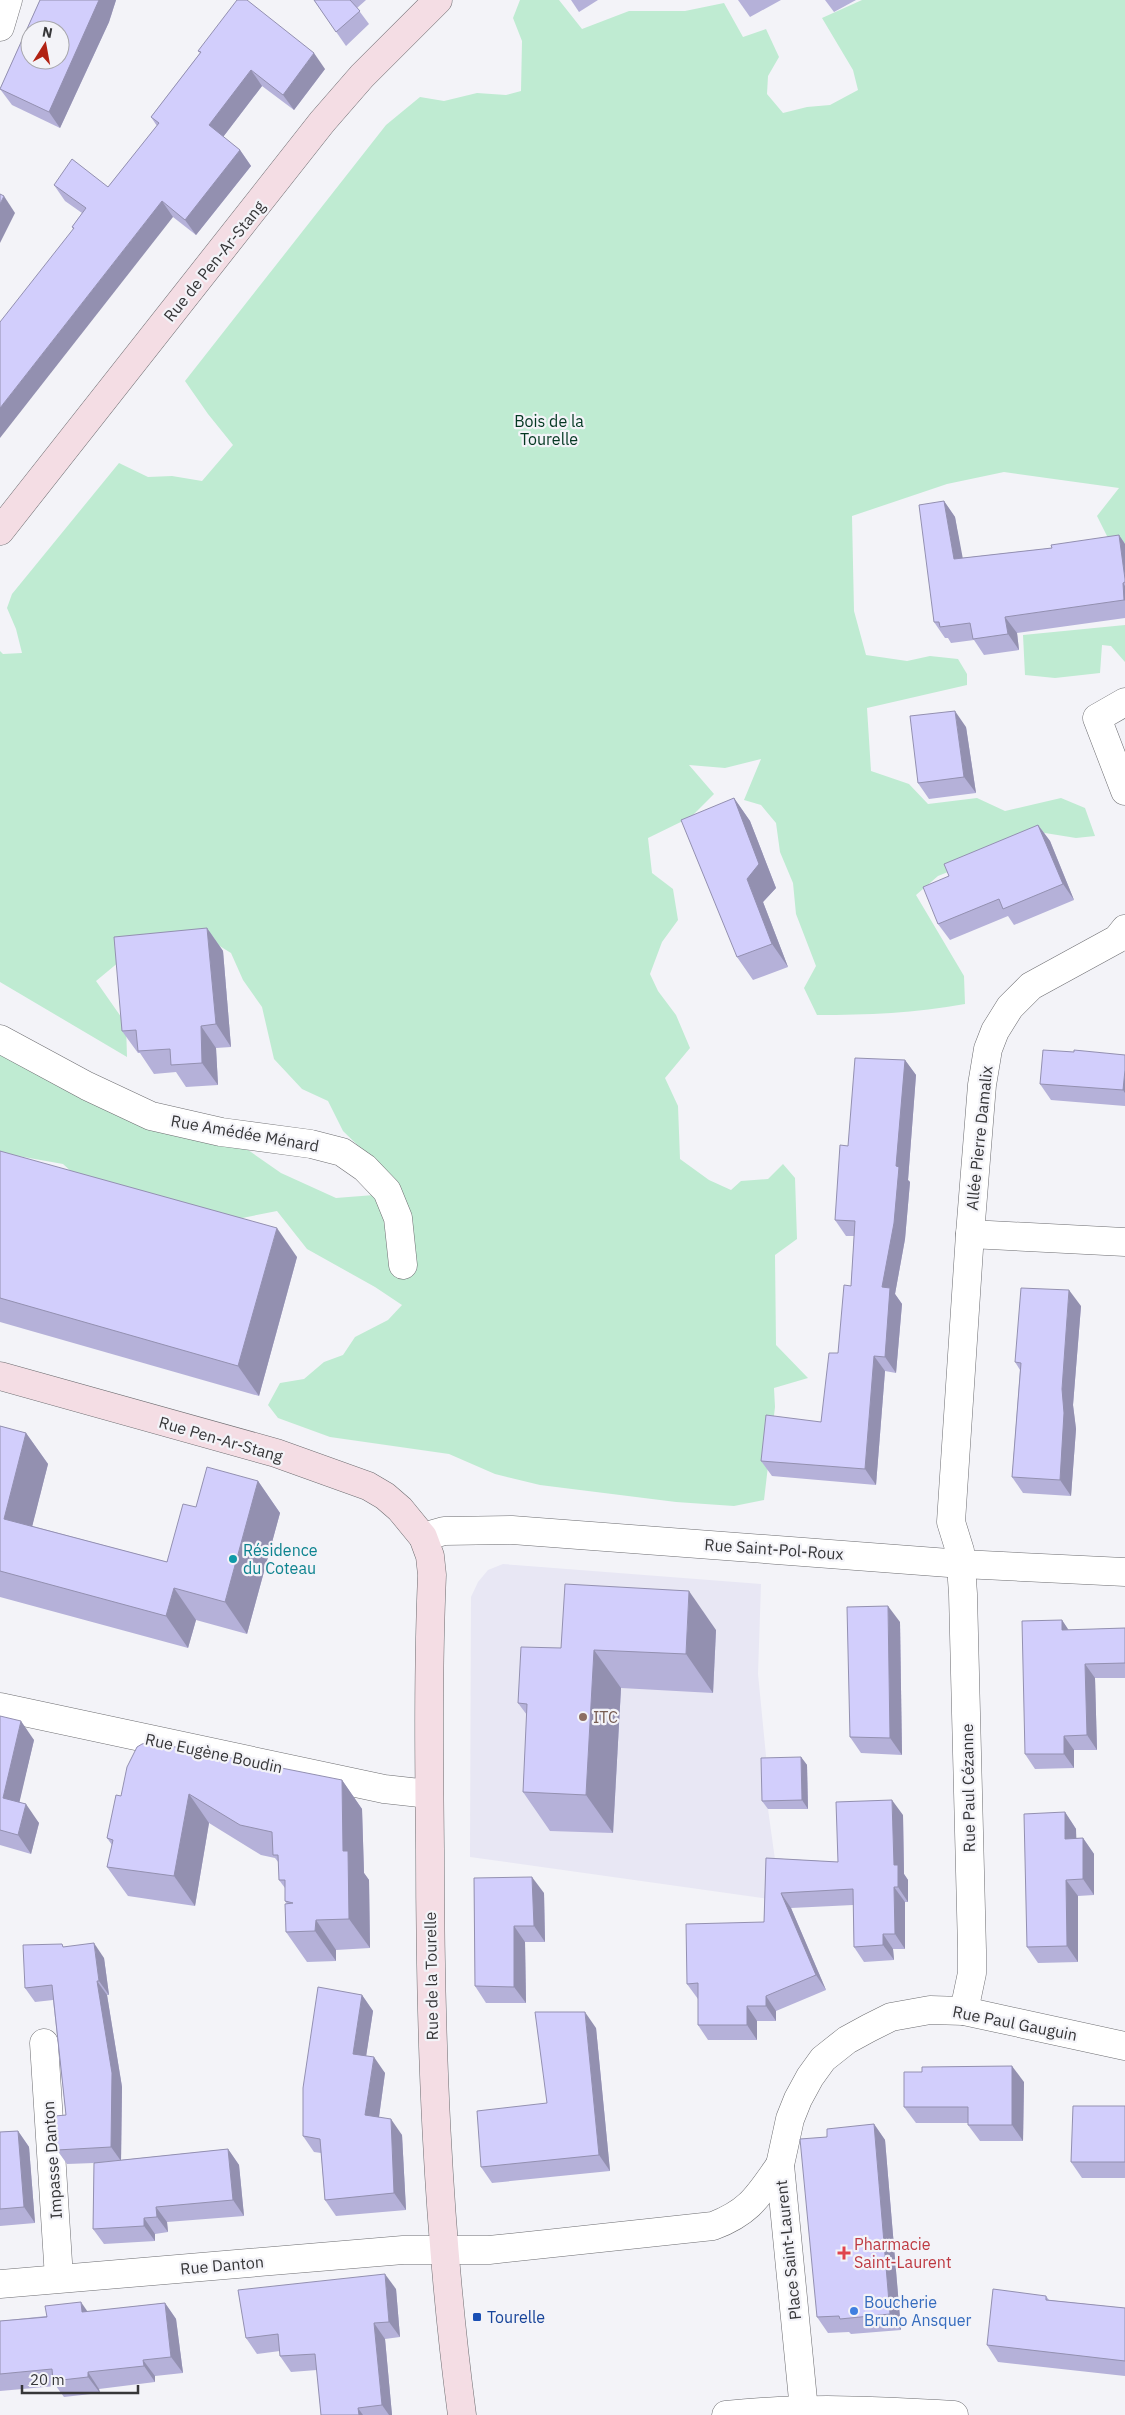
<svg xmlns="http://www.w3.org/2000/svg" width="1125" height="2415" font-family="'IBM Plex Sans',sans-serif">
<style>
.built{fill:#e8e7f4}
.green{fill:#bfebd2}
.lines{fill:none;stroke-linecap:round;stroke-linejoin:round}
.street-casing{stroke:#6d6d71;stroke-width:29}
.secondary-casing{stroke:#6d6d71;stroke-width:29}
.street{stroke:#fff;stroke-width:28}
.secondary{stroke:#f4dde4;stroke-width:28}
.wall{fill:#b5b1d9}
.shaded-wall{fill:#9390b0}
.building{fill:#d2cefc;stroke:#9390b0;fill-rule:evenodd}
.culture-dot{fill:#0f9aa8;stroke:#f3f3f8;stroke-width:2}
.education-dot{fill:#8d6e63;stroke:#f3f3f8;stroke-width:2}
.health-dot{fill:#e0444e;stroke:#f3f3f8;stroke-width:2}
.shop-dot{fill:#3f7fe0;stroke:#f3f3f8;stroke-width:2}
.transit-dot{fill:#1a4fb4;stroke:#f3f3f8;stroke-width:2}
.labels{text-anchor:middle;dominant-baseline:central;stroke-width:4.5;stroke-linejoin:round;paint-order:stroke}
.street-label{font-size:16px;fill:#363638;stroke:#f3f3f8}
.park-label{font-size:16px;fill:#043822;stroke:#f3f3f8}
.culture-label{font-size:16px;fill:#0d838f;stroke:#f3f3f8;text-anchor:start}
.education-label{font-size:16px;fill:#785e54;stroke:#f3f3f8;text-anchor:start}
.health-label{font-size:16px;fill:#be3a42;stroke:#f3f3f8;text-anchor:start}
.shop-label{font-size:16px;fill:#366cbe;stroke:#f3f3f8;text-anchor:start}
.transit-label{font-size:16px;fill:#164399;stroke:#f3f3f8;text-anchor:start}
</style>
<rect width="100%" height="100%" fill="#f3f3f8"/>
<polygon class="built" points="503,1564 761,1584 758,1674 767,1766 768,1809 777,1874 776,1900 470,1857 471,1597 478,1582 488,1570"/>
<g class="green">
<path d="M520,0H559L582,29L629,11H685L724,3L743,37L766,29L779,57L768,76L767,94L783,113L807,107L830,105L858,90L853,70L822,18L862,0H1125V543L1110,542L1097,516L1119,488L1004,472L947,484L852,516L854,611L866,655L907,661L930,656L958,659L967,674V685L867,708L871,771L909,784L928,804L977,798L1005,811L1061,798L1085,808L1095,836L1076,838L1045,833L938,876L916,895L964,976L965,1004C916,1013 867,1015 817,1015L804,988L816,966L796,914L793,883L780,852L776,823L761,805L744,800L761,759L725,768L689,765L714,794L691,817L648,838L652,873L673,889L678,920L662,942L650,974L658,991L676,1015L690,1048L665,1078L678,1106L680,1159L709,1180L731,1190L741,1181L768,1179L783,1164L795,1178L797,1239L775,1255L776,1345L808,1378L774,1388L775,1407L764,1500L734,1506L676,1502L540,1485L495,1474L449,1454L330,1437L278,1418L268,1405L280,1383L304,1379L324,1362L343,1355L355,1337L388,1320L402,1305L375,1287L307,1249L277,1211L207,1225L85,1184L63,1164L18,1156L0,1163V1054L95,1105L238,1143L281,1173L336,1198L374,1195L376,1163L343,1131L328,1101L302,1089L274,1059L262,1007L243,980L231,953L218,945L131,952L96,981L126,1024L127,1057L0,982V651L3,654L22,653L16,629L7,608L12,594L119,463L148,477L172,476L202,481L233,445L208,414L185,381L386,125L420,97L444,101L477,93L506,95L521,91L522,41L513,18Z"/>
<polygon points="1125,625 1125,662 1111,646 1102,645 1100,673 1055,678 1025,675 1023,635"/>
</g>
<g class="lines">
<g class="street-casing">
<g id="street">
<polyline points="0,27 8,0"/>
<polyline points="1125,702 1097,718 1125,791"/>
<polyline points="0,1039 87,1086 151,1116 221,1132 311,1144 342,1152 365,1168 387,1191 398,1218 403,1265"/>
<polyline points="970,1234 1125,1242"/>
<polyline points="423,1537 444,1531 512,1530 962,1564 1125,1572"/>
<polyline points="0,1707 384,1789 429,1794"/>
<polyline points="964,2011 972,1973 972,1950 963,1594 960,1551 951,1522 970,1234 982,1085 988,1049 995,1031 1010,1007 1031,986 1117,939 1125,929"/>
<polyline points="44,2043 59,2278"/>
<path d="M0,2284L403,2250H489L713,2226C750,2212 758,2196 780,2165"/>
<polyline points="804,2410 780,2165 790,2119 798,2099 810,2077 823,2059 847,2040 869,2028 891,2017 930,2010 964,2011 1125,2046"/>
<path d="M726,2415C801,2407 878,2410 954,2415"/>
</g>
</g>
<g class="secondary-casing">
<g id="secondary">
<polyline points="0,531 322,122 362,76 438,0"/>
<path d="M0,1376L276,1453L368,1486L385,1496L400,1509L423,1537L430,1556L432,1575C428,1666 429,1758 430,1849C430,2039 437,2227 462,2415"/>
</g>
</g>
<use href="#street" class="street"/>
<use href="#secondary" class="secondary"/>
</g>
<g class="wall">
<polygon points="40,0 116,0 109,22 60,128 12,105 0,89"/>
<polygon points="314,0 366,0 357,8 369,24 346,46"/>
<polygon points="571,0 598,0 579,12"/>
<polygon points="738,0 781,0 750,17"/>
<polygon points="825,0 856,0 834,12"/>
<polygon points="198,51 325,69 294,110 262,86 223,137 240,150 251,166 196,235 173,217 73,229 72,227 82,213 65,201 54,185 108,187 157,126 151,117 200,53"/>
<polygon points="944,501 955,517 962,558 1052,548 1119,535 1125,544 1125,618 1017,633 1019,650 984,655 974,640 951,643 948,638 945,638 934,622"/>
<polygon points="966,727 976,793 929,799 918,783"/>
<polygon points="734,798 750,821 776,888 763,902 788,967 753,980 737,957"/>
<polygon points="1038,825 1050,841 1074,900 1014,925 1008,916 950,940 938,924"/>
<polygon points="207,928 223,951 231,1047 216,1048 218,1085 186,1087 176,1072 154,1074 140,1053 138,1053 122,1031"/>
<polygon points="1074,1052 1125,1055 1125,1106 1051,1100 1040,1084"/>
<polygon points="905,1060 916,1075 908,1180 910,1182 905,1239 895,1294 902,1304 896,1373 885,1371 876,1485 772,1476 761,1461 821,1422 838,1353 851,1286 854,1236 846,1236 835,1220 848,1146"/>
<polygon points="0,1151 297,1257 259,1396 0,1322"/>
<polygon points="1081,1306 1073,1405 1076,1429 1071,1496 1023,1493 1012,1477 1020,1370 1015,1362"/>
<polygon points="0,1426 26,1433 48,1464 32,1526 167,1562 196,1507 258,1481 280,1513 247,1634 196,1620 188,1648 0,1597"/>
<polygon points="1062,1620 1068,1630 1125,1628 1125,1678 1095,1678 1097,1750 1074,1750 1074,1768 1035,1769 1025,1754"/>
<polygon points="900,1622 902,1755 861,1753 850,1737"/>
<polygon points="716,1630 713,1693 621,1688 613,1833 550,1831 523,1792 527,1715 518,1703 561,1648"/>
<polygon points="0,1716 34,1740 19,1802 39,1823 31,1854 0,1845"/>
<polygon points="801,1757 807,1765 808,1809 768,1809 762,1801"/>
<polygon points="342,1780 362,1809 364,1873 369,1880 370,1948 336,1950 336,1961 307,1962 286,1932 287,1904 285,1901 285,1888 279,1880 279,1863 275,1858 261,1855 209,1823 195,1906 128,1896 107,1867 112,1845 107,1838 121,1796"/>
<polygon points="1065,1812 1076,1829 1076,1838 1083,1838 1094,1854 1094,1895 1078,1896 1078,1962 1038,1963 1027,1947"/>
<polygon points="903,1815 904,1874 908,1880 908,1902 905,1902 905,1949 893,1949 894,1960 864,1962 854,1947 853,1905 791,1908 826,1990 776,2011 776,2021 757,2021 757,2040 708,2040 698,2025 698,1999 687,1984 764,1922 766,1858 838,1862"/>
<polygon points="474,1878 544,1893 545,1942 525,1942 526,2003 486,2003 475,1986"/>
<polygon points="64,1947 104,1958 109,1995 107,1995 122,2087 121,2160 228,2149 239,2165 244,2216 167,2222 168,2232 155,2234 155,2241 104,2244 93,2229 94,2163 67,2164 57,2150 66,2115 53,2000 35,2002 25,1988"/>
<polygon points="362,1995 373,2011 366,2056 385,2073 379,2117 402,2135 406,2210 336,2216 325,2200 321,2153 314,2152 303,2136"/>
<polygon points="596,2028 610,2171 492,2183 481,2167 547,2103"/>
<polygon points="1024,2082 1023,2141 980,2141 968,2125 968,2123 916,2123 904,2107"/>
<polygon points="1125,2106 1125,2178 1082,2178 1071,2162"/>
<polygon points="874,2124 885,2140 901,2330 851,2334 849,2332 828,2333 817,2317 827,2137"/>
<polygon points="18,2131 29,2147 35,2223 0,2226 0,2132"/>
<polygon points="396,2289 400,2337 385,2339 392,2415 321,2415 317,2370 291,2372 280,2356 280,2351 257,2354 246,2338"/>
<polygon points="1046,2296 1049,2300 1125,2308 1125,2376 998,2362 987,2345"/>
<polygon points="165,2303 176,2319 183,2373 155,2376 155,2382 99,2389 100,2393 64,2397 56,2386 0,2391 0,2321"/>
</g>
<g class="shaded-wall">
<polygon points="99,0 116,0 109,22 60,128 49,112"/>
<polygon points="314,53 325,69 294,110 283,95"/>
<polygon points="251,70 262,86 220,141 209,125"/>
<polygon points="240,150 251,166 196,235 185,220"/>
<polygon points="4,196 15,213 0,243 0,204"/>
<polygon points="162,201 173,217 0,438 0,408"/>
<polygon points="944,501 955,517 966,575 954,559"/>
<polygon points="1119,535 1125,544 1125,579"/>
<polygon points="1123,583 1125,586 1125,601 1124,600"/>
<polygon points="1005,617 1017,633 1019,650 1008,634"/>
<polygon points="955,711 966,727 976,793 964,777"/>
<polygon points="734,798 750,821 776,888 763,902 788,967 772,944 747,879"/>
<polygon points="1038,825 1050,841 1074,900 1063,884"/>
<polygon points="207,928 223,951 231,1047 216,1024"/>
<polygon points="201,1026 216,1048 218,1085 202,1063"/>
<polygon points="905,1060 916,1075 908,1180 910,1182 905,1239 895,1294 902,1304 896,1373 885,1357 882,1287"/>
<polygon points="1125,1070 1125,1093 1123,1090"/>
<polygon points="277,1228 297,1257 259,1396 238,1366"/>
<polygon points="1069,1290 1081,1306 1073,1405 1076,1429 1071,1496 1060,1480 1062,1389"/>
<polygon points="874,1356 885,1371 876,1485 865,1469"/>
<polygon points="26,1433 48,1464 26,1551 4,1519"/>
<polygon points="258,1481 280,1513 247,1634 225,1602"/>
<polygon points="174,1588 196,1620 188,1648 166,1616"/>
<polygon points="689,1591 716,1630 713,1693 686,1654"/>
<polygon points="888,1606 900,1622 902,1755 890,1738"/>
<polygon points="1062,1620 1072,1635 1062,1630"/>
<polygon points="594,1650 621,1688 613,1833 586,1795"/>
<polygon points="1085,1664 1095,1678 1097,1750 1087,1735"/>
<polygon points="21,1721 34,1740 16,1817 3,1798"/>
<polygon points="1064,1736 1074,1750 1074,1768 1064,1754"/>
<polygon points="801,1757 807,1765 808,1809 802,1800"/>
<polygon points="342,1780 362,1809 364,1873 369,1880 370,1948 349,1919 343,1851"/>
<polygon points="189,1794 209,1823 195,1906 174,1876"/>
<polygon points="892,1800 903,1815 904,1874 908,1880 908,1902 898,1887 894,1865"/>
<polygon points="26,1804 39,1823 31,1854 18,1835"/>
<polygon points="1065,1812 1076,1829 1077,1855 1065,1839"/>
<polygon points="1083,1838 1094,1854 1094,1895 1083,1879"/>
<polygon points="532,1877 544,1893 545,1942 534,1926"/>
<polygon points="1066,1880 1078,1896 1078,1962 1067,1946"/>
<polygon points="894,1887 905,1902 905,1949 895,1934"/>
<polygon points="781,1893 791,1908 826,1990 816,1975"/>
<polygon points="316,1920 336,1950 336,1961 315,1931"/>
<polygon points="514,1926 525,1942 526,2003 514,1987"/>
<polygon points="883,1934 893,1949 894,1960 883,1945"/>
<polygon points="94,1943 104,1958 109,1995 99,1981"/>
<polygon points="97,1981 107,1995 122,2087 121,2161 111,2147"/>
<polygon points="362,1995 373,2011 364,2070 353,2054"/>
<polygon points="766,1996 776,2011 776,2021 766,2006"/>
<polygon points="747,2006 757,2021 757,2040 747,2025"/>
<polygon points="585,2012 596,2028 610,2171 599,2155"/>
<polygon points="374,2057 385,2073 377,2131 365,2115"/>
<polygon points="1012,2066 1024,2082 1023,2141 1012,2125"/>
<polygon points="391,2119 402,2135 406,2210 394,2193"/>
<polygon points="874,2124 885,2140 901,2330 890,2314"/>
<polygon points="18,2131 29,2147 35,2223 24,2207"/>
<polygon points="228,2149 239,2165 244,2216 233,2200"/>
<polygon points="156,2207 167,2222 168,2232 157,2217"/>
<polygon points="144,2218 155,2234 155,2241 144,2226"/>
<polygon points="385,2274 396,2289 400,2337 389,2322"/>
<polygon points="81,2302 92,2318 82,2312"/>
<polygon points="165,2303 176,2319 183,2373 171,2357"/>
<polygon points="374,2323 385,2339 392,2415 389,2415 382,2405"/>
<polygon points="143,2360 155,2376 155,2382 144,2366"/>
<polygon points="88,2372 99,2389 100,2393 88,2377"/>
<polygon points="358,2408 363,2415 359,2415"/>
</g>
<g class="building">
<path d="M40,0H99L49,112L0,89ZM30,30H60V60H30Z"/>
<polygon points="237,0 247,0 314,53 283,95 251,70 209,125 240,150 185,220 162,201 0,408 0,322 74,228 72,227 86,208 54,185 72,159 108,187 159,123 151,117 201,52 198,51"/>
<polygon points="314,0 350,0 360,11 336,32"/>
<polygon points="0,194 4,196 0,204"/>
<polygon points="944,501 954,559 1052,548 1051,545 1119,535 1125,579 1125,582 1123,583 1124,600 1005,617 1008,634 973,639 970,623 940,627 939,622 934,622 919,505"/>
<polygon points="955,711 964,777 918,783 910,716"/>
<polygon points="734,798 759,864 747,879 772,944 737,957 681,820"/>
<polygon points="1038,825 1063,884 1003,909 999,899 938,924 923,887 949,876 944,864"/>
<polygon points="207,928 216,1024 201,1026 202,1063 171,1065 170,1049 138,1051 136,1030 122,1031 114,937"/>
<polygon points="1043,1050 1074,1052 1074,1050 1125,1055 1125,1070 1123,1090 1040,1084"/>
<polygon points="855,1058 905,1060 896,1166 899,1167 894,1223 882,1287 890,1288 885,1357 874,1356 865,1469 761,1461 766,1415 821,1422 829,1353 838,1353 844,1285 851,1286 855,1221 835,1220 840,1145 848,1146"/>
<polygon points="0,1151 277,1228 238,1366 0,1298"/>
<polygon points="1021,1288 1069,1290 1062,1389 1064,1413 1060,1480 1012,1477 1021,1363 1015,1362"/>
<polygon points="0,1426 26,1433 4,1519 167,1562 183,1504 196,1507 207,1467 258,1481 225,1602 174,1588 166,1616 0,1571"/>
<polygon points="565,1584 689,1591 686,1654 594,1650 586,1795 523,1792 527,1704 518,1703 521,1647 561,1648"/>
<polygon points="888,1606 890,1738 850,1737 847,1607"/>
<polygon points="1062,1620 1062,1630 1125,1628 1125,1663 1085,1664 1087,1735 1064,1736 1064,1754 1025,1754 1022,1621"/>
<polygon points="0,1716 21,1721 3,1798 26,1804 18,1835 0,1830"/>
<polygon points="150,1742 342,1780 343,1851 348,1851 349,1919 316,1920 315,1931 286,1932 285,1904 293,1903 285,1901 285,1880 279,1880 278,1855 273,1855 272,1832 240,1825 189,1794 174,1876 107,1867 113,1840 107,1838 116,1795 121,1796 127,1767 137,1747 142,1744"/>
<polygon points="801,1757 802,1800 762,1801 761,1758"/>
<polygon points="892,1800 894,1865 898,1865 898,1887 894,1887 895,1934 883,1934 883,1945 854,1947 853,1889 781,1893 816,1975 766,1996 766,2006 747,2006 747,2025 698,2025 698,1983 687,1984 686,1924 764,1922 766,1858 838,1862 836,1802"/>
<polygon points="1065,1812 1065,1839 1083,1838 1083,1879 1066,1880 1067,1946 1027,1947 1024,1814"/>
<polygon points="532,1877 534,1926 514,1926 514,1987 475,1986 474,1878"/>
<polygon points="94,1943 99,1981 97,1981 112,2073 111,2147 57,2150 55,2116 66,2115 52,1985 25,1988 23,1945 62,1944 63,1947"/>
<polygon points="318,1987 362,1995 353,2054 374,2057 365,2115 391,2119 394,2193 325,2200 320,2139 303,2136 303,2088"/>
<polygon points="535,2012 585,2012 599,2155 481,2167 477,2111 547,2103"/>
<polygon points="1012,2066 1012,2125 968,2125 968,2107 904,2107 904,2072 922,2072 922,2067"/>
<polygon points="1073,2106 1125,2106 1125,2162 1071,2162"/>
<polygon points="874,2124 890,2314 840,2319 839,2316 817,2317 800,2139 827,2137 827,2129"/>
<polygon points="18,2131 24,2207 0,2209 0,2132"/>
<polygon points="228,2149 233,2200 156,2207 157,2217 144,2218 144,2226 93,2229 94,2163"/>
<polygon points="385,2274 389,2322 374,2323 382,2405 358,2408 359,2415 321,2415 315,2354 280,2356 278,2334 246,2338 238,2290"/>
<polygon points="993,2289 1046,2296 1046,2300 1125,2308 1125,2361 987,2345"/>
<polygon points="81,2302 82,2312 165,2303 171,2357 143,2360 144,2366 88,2372 88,2377 53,2381 52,2369 0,2374 0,2321 47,2317 45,2306"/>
</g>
<circle class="culture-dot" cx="233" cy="1559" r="5"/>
<circle class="education-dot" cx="583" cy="1717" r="5"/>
<path class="health-dot" d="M841.5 2245.5h5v5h5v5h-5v5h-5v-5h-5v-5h5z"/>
<circle class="shop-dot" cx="854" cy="2311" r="5"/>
<rect class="transit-dot" x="472" y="2312" width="10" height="10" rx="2.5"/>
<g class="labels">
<g class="street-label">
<text transform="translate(214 261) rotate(-51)">Rue de Pen-Ar-Stang</text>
<text transform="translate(245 1133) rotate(10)">Rue Amédée Ménard</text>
<text transform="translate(979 1138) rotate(-84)">Allée Pierre Damalix</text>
<text transform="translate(221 1439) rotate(16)">Rue Pen-Ar-Stang</text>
<text transform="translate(774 1549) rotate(4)">Rue Saint-Pol-Roux</text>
<text transform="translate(214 1753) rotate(12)">Rue Eugène Boudin</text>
<text transform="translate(968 1788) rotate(-91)">Rue Paul Cézanne</text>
<text transform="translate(431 1976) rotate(-91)">Rue de la Tourelle</text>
<text transform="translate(1015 2023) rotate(11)">Rue Paul Gauguin</text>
<text transform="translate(52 2160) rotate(-94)">Impasse Danton</text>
<text transform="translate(788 2250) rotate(-96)">Place Saint-Laurent</text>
<text transform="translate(222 2265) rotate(-5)">Rue Danton</text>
</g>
<g class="park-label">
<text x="549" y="421">Bois de la<tspan x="549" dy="18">Tourelle</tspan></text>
</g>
<g class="culture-label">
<text x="243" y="1550">Résidence<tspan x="243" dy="18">du Coteau</tspan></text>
</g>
<g class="education-label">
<text x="593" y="1717">ITC</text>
</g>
<g class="health-label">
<text x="854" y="2244">Pharmacie<tspan x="854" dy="18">Saint-Laurent</tspan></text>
</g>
<g class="shop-label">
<text x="864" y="2302">Boucherie<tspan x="864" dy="18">Bruno Ansquer</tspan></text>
</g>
<g class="transit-label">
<text x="487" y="2317">Tourelle</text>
</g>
</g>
<g transform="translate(45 45) rotate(11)"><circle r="24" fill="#f3f3f8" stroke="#a7a7ab"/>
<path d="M0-4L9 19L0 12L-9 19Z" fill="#b12214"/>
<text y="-8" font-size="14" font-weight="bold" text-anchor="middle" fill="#363638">N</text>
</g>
<path d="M22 2385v8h116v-8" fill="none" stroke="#363638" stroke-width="2.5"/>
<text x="30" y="2385" font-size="15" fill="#363638" stroke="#f3f3f8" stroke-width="4" paint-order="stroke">20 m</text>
</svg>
